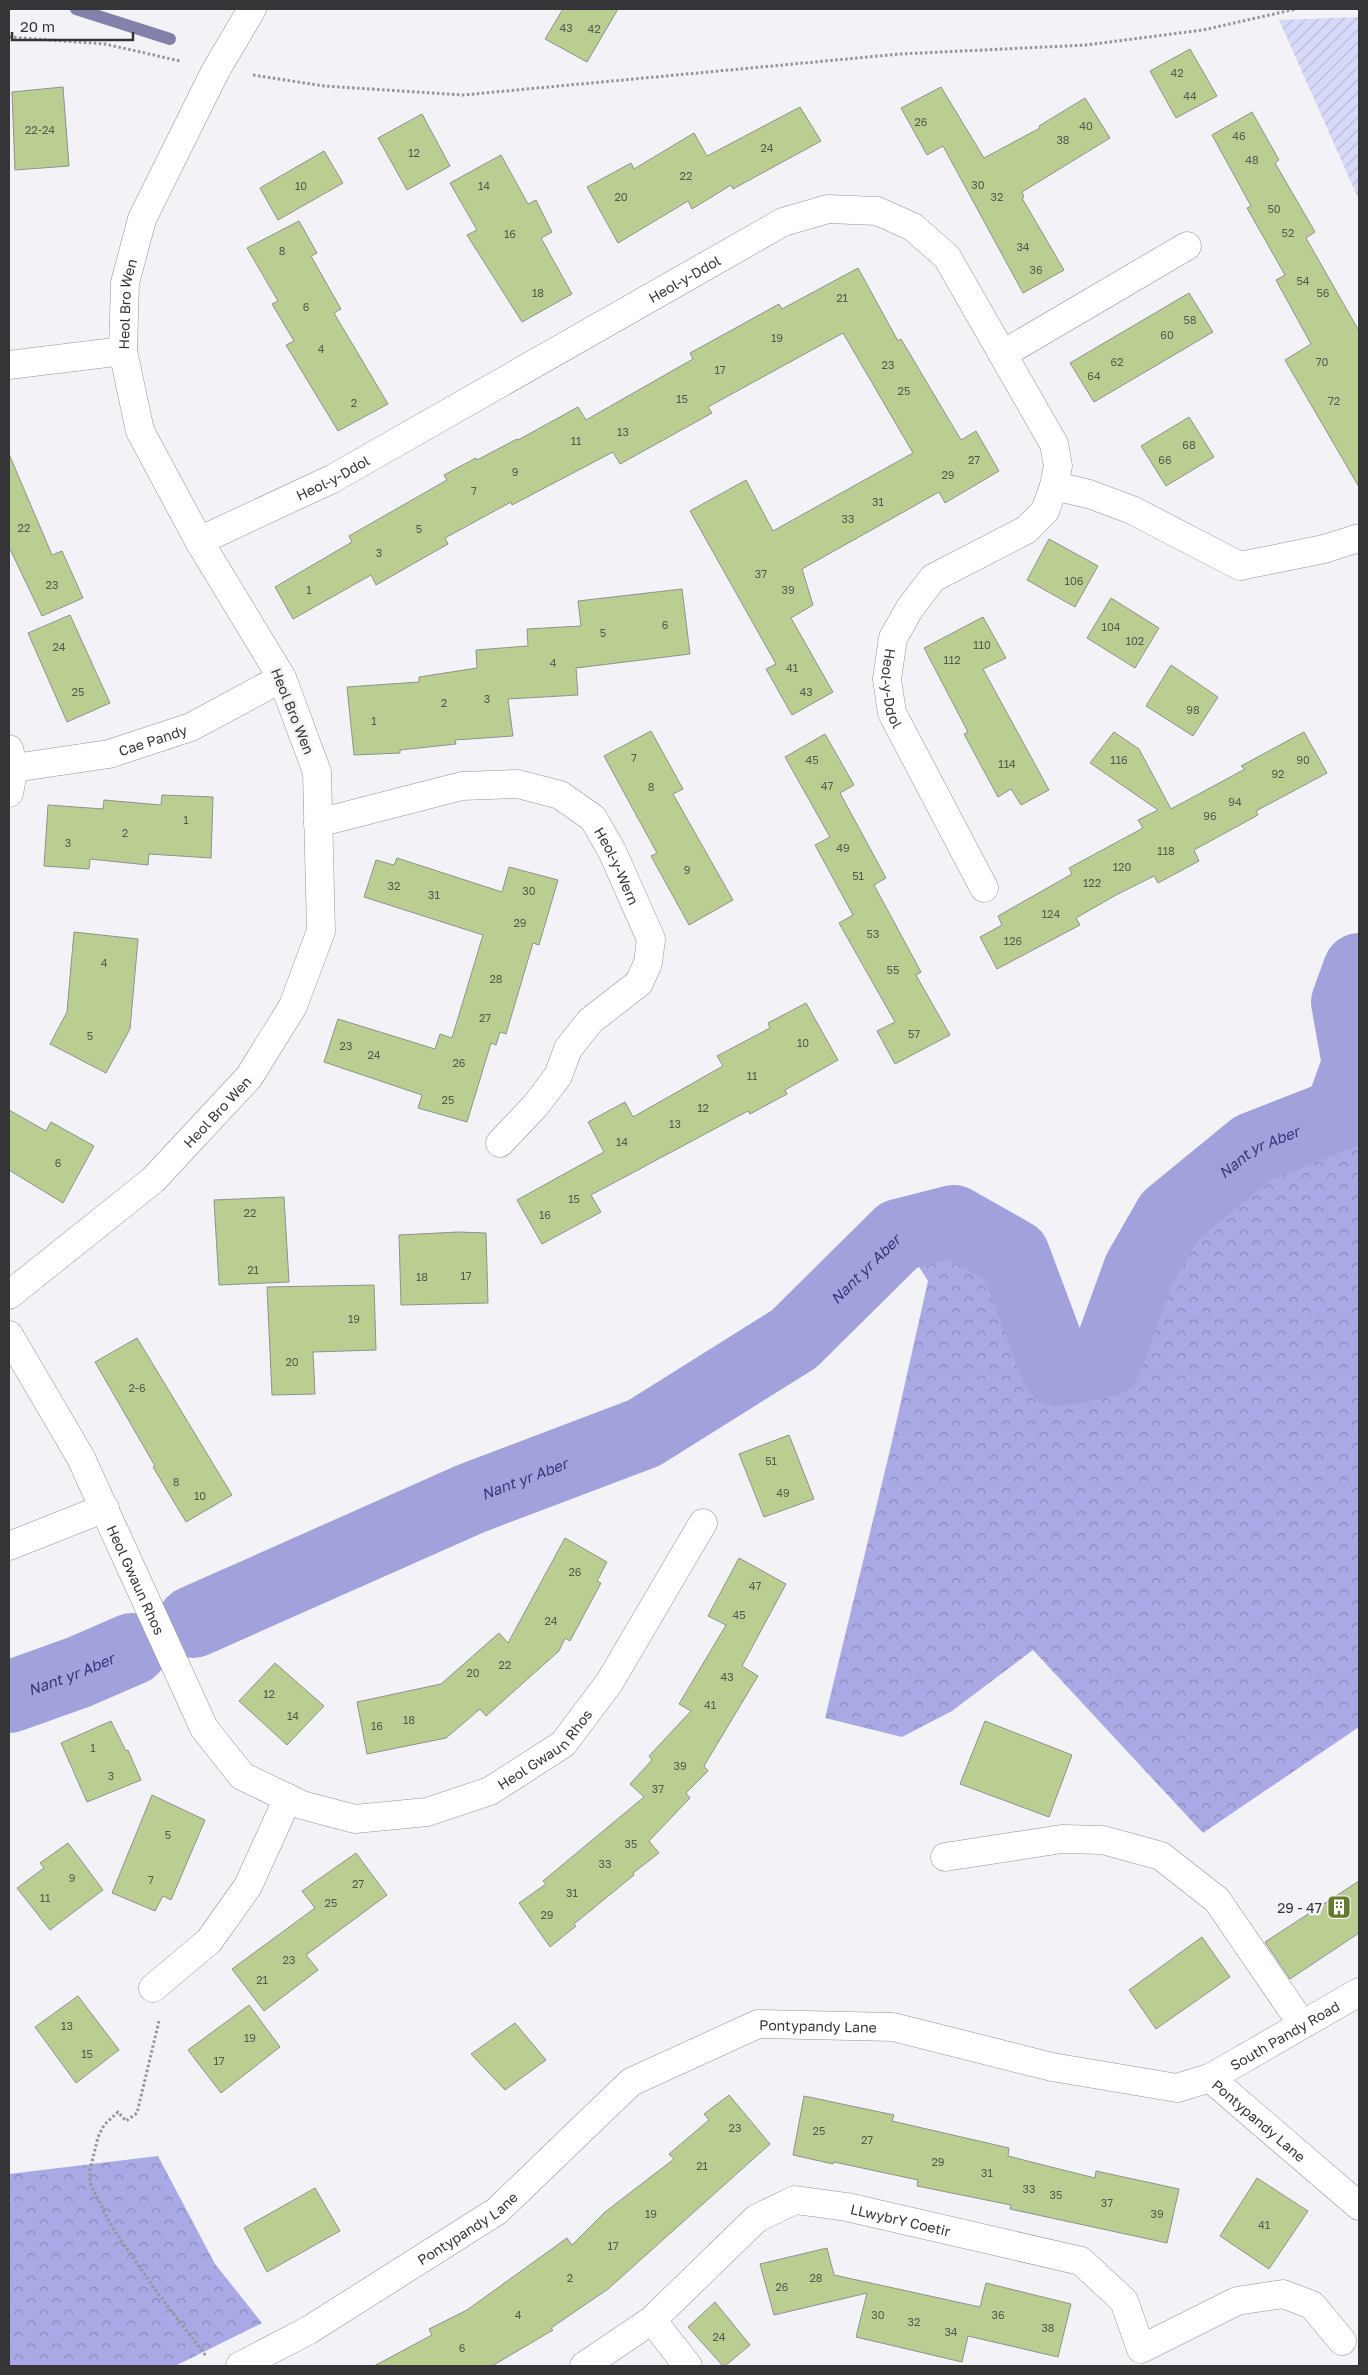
<svg xmlns="http://www.w3.org/2000/svg" width="1368" height="2375" font-family="'Golos Text',sans-serif">
<style>
.forest{fill:url(#forest-crowns)}
.garden{fill:url(#garden-furrows)}
.lines{fill:none;stroke-linecap:round;stroke-linejoin:round}
.stream{stroke:#8181aa;stroke-width:12}
.river{stroke:#a1a2dc;stroke-width:72}
.building{fill:#bace92;stroke:#90928e}
.minor-casing{stroke:#949499;stroke-width:29}
.path{stroke:#96969a;stroke-width:3;stroke-dasharray:2.5 2.5;stroke-linecap:butt}
.minor{stroke:#fff;stroke-width:28}
.labels{text-anchor:middle;dominant-baseline:central;stroke-width:5;stroke-linejoin:round;paint-order:stroke}
.number-label{font-size:11px;fill:#565b4e}
.street-label{font-size:14px;fill:#353537;stroke:#f2f2f7}
.poi-label{font-size:14px;fill:#353537;stroke:#f2f2f7;text-anchor:end}
.water-label{font-size:15px;font-style:italic;fill:#3a3479;stroke:#f2f2f7}
</style>
<defs>
<pattern id="forest-crowns" width="20" height="18" patternUnits="userSpaceOnUse" patternTransform="scale(1.25)"><rect width="20" height="18" fill="#a9aae5"/><path d="M2 6a3 3 0 1 1 6 0M12 15a3 3 0 1 1 6 0" fill="none" stroke="#8a8bba"/></pattern>
<pattern id="garden-furrows" width="10" height="10" patternUnits="userSpaceOnUse" patternTransform="scale(1.25)"><rect width="10" height="10" fill="#d7d9f9"/><path d="M-1 1l2-2M0 10L10 0M9 11l2-2" fill="none" stroke="#b9bbd6"/></pattern>
</defs>
<rect width="100%" height="100%" fill="#f2f2f7"/>
<g class="forest">
<polygon points="1359,969 1359,1727 1203,1833 1033,1650 952,1711 902,1737 825,1718 890,1450 928,1281 899,1235 954,1221 1014,1255 1057,1369 1106,1361 1139,1270 1170,1216 1253,1148 1340,1114 1358,1064 1347,1002"/>
<polygon points="158,2156 215,2264 262,2323 175,2366 9,2366 9,2174"/>
</g>
<polygon class="garden" points="1359,17 1359,200 1279,20"/>
<g class="lines">
<polyline class="stream" points="76,9 170,39"/>
<g class="river">
<path id="s1" d="M193,1622L470,1499L644,1433L794,1339L899,1235L954,1221L1014,1255L1057,1370L1106,1361L1139,1270L1170,1216L1253,1148L1340,1114L1358,1064L1347,1002L1359,969"/>
<path id="s2" d="M9,1697L79,1672L132,1649"/>
</g>
</g>
<g class="building">
<polygon points="563,9 618,9 587,62 545,39"/>
<polygon points="1190,49 1217,96 1176,118 1150,71"/>
<polygon points="63,87 69,166 15,170 12,92"/>
<polygon points="941,87 984,158 1040,128 1039,126 1085,98 1110,138 1022,192 1024,197 1022,198 1064,270 1023,293 943,146 927,155 901,108"/>
<polygon points="800,107 821,141 733,189 731,185 692,209 688,201 618,243 587,187 631,163 634,169 694,133 707,156"/>
<polygon points="1252,112 1279,160 1275,163 1315,232 1306,238 1359,331 1359,487 1285,360 1311,344 1276,280 1285,275 1247,208 1251,206 1212,135"/>
<polygon points="422,114 450,166 407,190 378,138"/>
<polygon points="324,151 343,183 278,220 260,188"/>
<polygon points="501,155 528,204 536,200 552,232 541,238 572,294 522,322 467,235 477,230 450,183"/>
<polygon points="299,221 317,253 311,256 341,309 334,313 388,404 338,431 286,345 294,341 272,304 278,301 247,248"/>
<polygon points="858,268 898,341 901,339 961,440 976,431 999,471 945,503 939,492 802,569 813,605 791,618 833,692 792,715 766,669 776,664 690,511 746,480 773,531 913,453 843,333 708,407 712,413 620,464 613,452 512,505 511,502 445,538 448,544 376,585 371,575 293,619 275,587 352,542 349,536 447,480 444,475 476,458 477,460 517,439 518,440 578,407 586,420 693,359 690,353 721,336 779,304 782,309"/>
<polygon points="1189,293 1213,332 1094,402 1070,363"/>
<polygon points="1189,417 1214,457 1166,486 1141,446"/>
<polygon points="9,454 52,555 62,551 83,598 42,616 9,547"/>
<polygon points="1049,539 1098,566 1075,607 1027,580"/>
<polygon points="682,589 690,654 576,668 578,695 508,699 513,736 455,740 456,744 400,750 400,753 354,755 347,687 419,682 419,677 477,668 476,650 528,646 527,629 581,626 578,601"/>
<polygon points="1111,598 1159,628 1135,668 1087,638"/>
<polygon points="70,615 110,703 67,722 28,633"/>
<polygon points="983,617 1006,658 983,669 1049,790 1021,805 1011,789 998,797 964,734 968,732 924,648"/>
<polygon points="1171,665 1218,697 1193,736 1146,706"/>
<polygon points="651,731 683,789 673,794 733,900 689,925 651,856 657,853 604,756"/>
<polygon points="1114,732 1139,749 1171,809 1245,769 1241,766 1304,732 1327,773 1256,811 1258,815 1194,850 1199,861 1158,883 1154,876 1116,895 1076,918 1080,925 997,969 980,937 1002,925 998,916 1072,874 1069,868 1143,828 1138,820 1158,810 1090,763"/>
<polygon points="825,734 854,785 840,793 886,878 874,885 921,972 916,975 950,1035 895,1064 877,1031 895,1022 839,923 853,915 815,845 830,837 785,757"/>
<polygon points="162,795 213,797 211,858 149,854 148,865 90,859 89,869 44,866 48,805 103,809 104,800 161,805"/>
<polygon points="397,858 502,892 509,867 558,880 539,945 533,943 506,1034 500,1032 496,1045 491,1043 467,1122 418,1108 422,1095 324,1062 338,1019 435,1049 440,1034 452,1038 483,935 364,897 376,860 394,865"/>
<polygon points="74,932 138,939 130,1029 106,1073 50,1044 67,1012"/>
<polygon points="806,1003 838,1060 785,1090 787,1094 750,1114 748,1111 591,1195 601,1212 542,1244 517,1200 604,1152 588,1122 625,1102 633,1117 723,1066 717,1056 770,1028 768,1023"/>
<polygon points="9,1110 46,1131 51,1122 94,1146 63,1203 9,1170"/>
<polygon points="284,1197 289,1282 219,1285 214,1200"/>
<polygon points="458,1232 486,1233 488,1303 401,1305 399,1235"/>
<polygon points="374,1285 376,1350 313,1352 315,1394 272,1395 267,1287"/>
<polygon points="137,1338 232,1495 186,1522 153,1467 155,1466 95,1362"/>
<polygon points="789,1435 814,1499 764,1517 739,1454"/>
<polygon points="565,1538 607,1562 597,1581 601,1583 570,1641 565,1638 559,1651 486,1716 480,1709 446,1738 367,1754 357,1702 441,1684 499,1633 508,1643"/>
<polygon points="739,1558 786,1584 742,1666 758,1676 704,1766 708,1771 686,1793 690,1798 649,1841 659,1853 633,1873 634,1875 574,1924 576,1926 550,1947 519,1903 546,1884 543,1881 644,1797 630,1784 652,1760 649,1756 691,1711 679,1704 726,1625 708,1616"/>
<polygon points="275,1663 324,1706 287,1745 239,1701"/>
<polygon points="111,1721 126,1751 128,1750 141,1780 87,1802 61,1743"/>
<polygon points="985,1721 1072,1755 1049,1817 960,1784"/>
<polygon points="152,1795 205,1820 171,1900 163,1896 155,1911 112,1893"/>
<polygon points="68,1843 103,1890 50,1930 17,1888 44,1868 40,1863"/>
<polygon points="356,1853 387,1895 306,1955 318,1970 264,2011 232,1969 315,1908 302,1891"/>
<polygon points="1359,1881 1359,1933 1290,1979 1265,1942"/>
<polygon points="1202,1937 1230,1977 1156,2029 1129,1990"/>
<polygon points="78,1996 119,2050 76,2083 35,2027"/>
<polygon points="249,2005 280,2047 221,2093 188,2050"/>
<polygon points="515,2023 546,2060 505,2090 471,2054"/>
<polygon points="729,2095 770,2144 608,2289 551,2328 553,2330 492,2366 374,2366 432,2335 429,2329 467,2310 567,2238 572,2245 605,2212 674,2159 669,2154 709,2120 704,2114"/>
<polygon points="804,2096 894,2115 892,2121 1009,2148 1008,2156 1047,2166 1095,2178 1096,2171 1179,2189 1167,2243 1010,2209 1011,2205 917,2186 918,2180 834,2162 833,2164 793,2155"/>
<polygon points="1257,2178 1308,2211 1269,2269 1220,2236"/>
<polygon points="315,2188 340,2231 267,2272 244,2228"/>
<polygon points="827,2248 834,2275 980,2307 986,2283 1071,2304 1058,2357 968,2336 962,2362 856,2337 867,2293 774,2315 760,2264"/>
<polygon points="715,2302 750,2345 725,2366 723,2366 688,2327"/>
</g>
<g class="lines">
<g class="minor-casing">
<g id="minor">
<polyline points="1003,354 1187,246"/>
<polyline points="9,365 123,351"/>
<polyline points="1054,486 1089,494 1132,510 1240,566 1324,549 1359,538"/>
<path id="s3" d="M199,541L332,479L783,222L828,209L877,211L913,227L947,257L1054,444L1058,466L1054,486L1045,511L1026,530L933,578L910,608L893,638L887,679L892,713L984,888"/>
<polyline points="9,749 14,768 9,793"/>
<path id="s4" d="M14,768L109,754L191,727L282,678"/>
<path id="s5" d="M318,823L462,786L518,784L560,795L593,818L612,851L651,939L648,963L639,983L590,1021L568,1049L558,1076L535,1106L500,1143"/>
<path id="s6" d="M9,1295L153,1180L249,1077L293,1006L321,931L317,772L282,678L199,541L140,431L123,351L125,283L142,219L216,70L252,9"/>
<path id="s7" d="M9,1335L81,1458L204,1728L242,1776L302,1805L355,1819L427,1812L490,1791L563,1744L609,1683L703,1523"/>
<polyline points="9,1546 105,1508"/>
<polyline points="945,1857 1062,1839 1103,1840 1161,1856 1217,1900 1302,2024"/>
<polyline points="153,1988 209,1941 248,1886 288,1798"/>
<path id="s8" d="M1210,2078L1359,1992"/>
<polyline points="652,2320 688,2366"/>
<path id="s9" d="M240,2366L309,2330L497,2211L631,2082L758,2024L893,2027L1052,2067L1177,2088L1210,2078L1359,2206"/>
<path id="s10" d="M584,2366L652,2320L757,2218L795,2200L847,2207L1081,2261L1124,2301L1141,2349L1237,2301L1283,2294L1312,2305L1342,2341"/>
</g>
</g>
<g class="path">
<polyline points="9,37 105,44 180,61"/>
<polyline points="253,75 324,86 463,95 900,54 1086,45 1203,30 1296,9"/>
<polyline points="159,2021 137,2113 126,2121 118,2112 104,2125 98,2137 90,2170 90,2183 112,2227 156,2291 206,2356"/>
</g>
<use href="#minor" class="minor"/>
</g>
<defs>
<g id="building-square" transform="scale(1.25)"><rect x="-9" y="-9" width="18" height="18" rx="4" fill="#647a2c" stroke="#f2f2f7"/><path d="M-4-6H4V6H1V3H-1V6H-4ZM-2.5-4.3h1.7v1.8h-1.7ZM.8-4.3h1.7v1.8H.8ZM-2.5-1h1.7V.8h-1.7ZM.8-1h1.7V.8H.8Z" fill="#fff"/></g>
</defs>
<g fill-rule="evenodd">
<use href="#building-square" x="1339" y="1907"/>
</g>
<g class="labels">
<g class="number-label">
<text x="566" y="27">43</text>
<text x="594" y="28">42</text>
<text x="1177" y="72">42</text>
<text x="1190" y="95">44</text>
<text x="921" y="121">26</text>
<text x="1086" y="125">40</text>
<text x="40" y="129">22-24</text>
<text x="1239" y="135">46</text>
<text x="1063" y="139">38</text>
<text x="767" y="147">24</text>
<text x="414" y="152">12</text>
<text x="1252" y="159">48</text>
<text x="686" y="175">22</text>
<text x="978" y="184">30</text>
<text x="301" y="185">10</text>
<text x="484" y="185">14</text>
<text x="621" y="196">20</text>
<text x="997" y="196">32</text>
<text x="1274" y="208">50</text>
<text x="1288" y="232">52</text>
<text x="510" y="233">16</text>
<text x="1023" y="246">34</text>
<text x="282" y="250">8</text>
<text x="1036" y="269">36</text>
<text x="1303" y="280">54</text>
<text x="538" y="292">18</text>
<text x="1323" y="292">56</text>
<text x="842" y="297">21</text>
<text x="306" y="306">6</text>
<text x="1190" y="319">58</text>
<text x="1167" y="334">60</text>
<text x="777" y="337">19</text>
<text x="321" y="348">4</text>
<text x="1117" y="361">62</text>
<text x="1322" y="361">70</text>
<text x="888" y="364">23</text>
<text x="720" y="369">17</text>
<text x="1094" y="375">64</text>
<text x="904" y="390">25</text>
<text x="682" y="398">15</text>
<text x="1334" y="400">72</text>
<text x="354" y="402">2</text>
<text x="623" y="431">13</text>
<text x="576" y="440">11</text>
<text x="1189" y="444">68</text>
<text x="974" y="459">27</text>
<text x="1165" y="459">66</text>
<text x="515" y="471">9</text>
<text x="948" y="474">29</text>
<text x="474" y="490">7</text>
<text x="878" y="501">31</text>
<text x="848" y="518">33</text>
<text x="24" y="527">22</text>
<text x="419" y="528">5</text>
<text x="379" y="552">3</text>
<text x="761" y="573">37</text>
<text x="1074" y="580">106</text>
<text x="52" y="584">23</text>
<text x="309" y="589">1</text>
<text x="788" y="589">39</text>
<text x="665" y="624">6</text>
<text x="1111" y="626">104</text>
<text x="603" y="632">5</text>
<text x="1135" y="640">102</text>
<text x="982" y="644">110</text>
<text x="59" y="646">24</text>
<text x="952" y="659">112</text>
<text x="553" y="662">4</text>
<text x="792" y="667">41</text>
<text x="78" y="691">25</text>
<text x="806" y="691">43</text>
<text x="487" y="698">3</text>
<text x="444" y="702">2</text>
<text x="1193" y="709">98</text>
<text x="374" y="720">1</text>
<text x="634" y="757">7</text>
<text x="812" y="759">45</text>
<text x="1119" y="759">116</text>
<text x="1303" y="759">90</text>
<text x="1007" y="763">114</text>
<text x="1278" y="773">92</text>
<text x="827" y="785">47</text>
<text x="651" y="786">8</text>
<text x="1235" y="801">94</text>
<text x="1210" y="815">96</text>
<text x="186" y="819">1</text>
<text x="125" y="832">2</text>
<text x="68" y="842">3</text>
<text x="843" y="847">49</text>
<text x="1166" y="850">118</text>
<text x="1122" y="866">120</text>
<text x="687" y="869">9</text>
<text x="858" y="875">51</text>
<text x="1092" y="882">122</text>
<text x="394" y="885">32</text>
<text x="529" y="890">30</text>
<text x="434" y="894">31</text>
<text x="1051" y="913">124</text>
<text x="520" y="922">29</text>
<text x="873" y="933">53</text>
<text x="1013" y="940">126</text>
<text x="104" y="962">4</text>
<text x="893" y="969">55</text>
<text x="496" y="978">28</text>
<text x="485" y="1017">27</text>
<text x="914" y="1033">57</text>
<text x="90" y="1035">5</text>
<text x="803" y="1042">10</text>
<text x="346" y="1045">23</text>
<text x="374" y="1054">24</text>
<text x="459" y="1062">26</text>
<text x="752" y="1075">11</text>
<text x="448" y="1099">25</text>
<text x="703" y="1107">12</text>
<text x="675" y="1123">13</text>
<text x="622" y="1141">14</text>
<text x="58" y="1162">6</text>
<text x="574" y="1198">15</text>
<text x="250" y="1212">22</text>
<text x="545" y="1214">16</text>
<text x="253" y="1269">21</text>
<text x="466" y="1275">17</text>
<text x="422" y="1276">18</text>
<text x="354" y="1318">19</text>
<text x="292" y="1361">20</text>
<text x="137" y="1387">2-6</text>
<text x="771" y="1460">51</text>
<text x="176" y="1481">8</text>
<text x="783" y="1492">49</text>
<text x="200" y="1495">10</text>
<text x="575" y="1571">26</text>
<text x="755" y="1585">47</text>
<text x="739" y="1614">45</text>
<text x="551" y="1620">24</text>
<text x="505" y="1664">22</text>
<text x="473" y="1672">20</text>
<text x="727" y="1676">43</text>
<text x="269" y="1693">12</text>
<text x="710" y="1704">41</text>
<text x="293" y="1715">14</text>
<text x="409" y="1719">18</text>
<text x="377" y="1725">16</text>
<text x="93" y="1747">1</text>
<text x="680" y="1765">39</text>
<text x="111" y="1775">3</text>
<text x="658" y="1788">37</text>
<text x="168" y="1834">5</text>
<text x="631" y="1843">35</text>
<text x="605" y="1863">33</text>
<text x="72" y="1877">9</text>
<text x="151" y="1879">7</text>
<text x="358" y="1883">27</text>
<text x="572" y="1892">31</text>
<text x="45" y="1897">11</text>
<text x="331" y="1902">25</text>
<text x="547" y="1914">29</text>
<text x="289" y="1959">23</text>
<text x="262" y="1979">21</text>
<text x="67" y="2025">13</text>
<text x="250" y="2037">19</text>
<text x="87" y="2053">15</text>
<text x="219" y="2060">17</text>
<text x="735" y="2127">23</text>
<text x="819" y="2130">25</text>
<text x="867" y="2139">27</text>
<text x="938" y="2161">29</text>
<text x="702" y="2165">21</text>
<text x="987" y="2172">31</text>
<text x="1029" y="2188">33</text>
<text x="1056" y="2194">35</text>
<text x="1107" y="2202">37</text>
<text x="651" y="2213">19</text>
<text x="1157" y="2213">39</text>
<text x="1264" y="2224">41</text>
<text x="613" y="2245">17</text>
<text x="570" y="2277">2</text>
<text x="816" y="2277">28</text>
<text x="782" y="2286">26</text>
<text x="518" y="2314">4</text>
<text x="878" y="2314">30</text>
<text x="998" y="2314">36</text>
<text x="914" y="2321">32</text>
<text x="1048" y="2327">38</text>
<text x="951" y="2331">34</text>
<text x="719" y="2336">24</text>
<text x="462" y="2347">6</text>
</g>
<g class="street-label">
<text stroke="none"><textPath href="#s3" startOffset="552">Heol-y-Ddol</textPath></text>
<text stroke="none"><textPath href="#s6" startOffset="1162">Heol Bro Wen</textPath></text>
<text stroke="none"><textPath href="#s3" startOffset="148">Heol-y-Ddol</textPath></text>
<text stroke="none"><textPath href="#s3" startOffset="1386">Heol-y-Ddol</textPath></text>
<text transform="translate(293 711) rotate(68)">Heol Bro Wen</text>
<text stroke="none"><textPath href="#s4" startOffset="142">Cae Pandy</textPath></text>
<text stroke="none"><textPath href="#s5" startOffset="342">Heol-y-Wern</textPath></text>
<text stroke="none"><textPath href="#s6" startOffset="278">Heol Bro Wen</textPath></text>
<text stroke="none"><textPath href="#s7" startOffset="276">Heol Gwaun Rhos</textPath></text>
<text stroke="none"><textPath href="#s7" startOffset="830">Heol Gwaun Rhos</textPath></text>
<text stroke="none"><textPath href="#s9" startOffset="686">Pontypandy Lane</textPath></text>
<text stroke="none"><textPath href="#s8" startOffset="86">South Pandy Road</textPath></text>
<text stroke="none"><textPath href="#s9" startOffset="1151">Pontypandy Lane</textPath></text>
<text stroke="none"><textPath href="#s10" startOffset="378">LLwybrY Coetir</textPath></text>
<text stroke="none"><textPath href="#s9" startOffset="266">Pontypandy Lane</textPath></text>
</g>
<g class="poi-label">
<text x="1322" y="1907">29 - 47</text>
</g>
<g class="water-label">
<text stroke="none"><textPath href="#s1" startOffset="1382">Nant yr Aber</textPath></text>
<text stroke="none"><textPath href="#s1" startOffset="766">Nant yr Aber</textPath></text>
<text stroke="none"><textPath href="#s1" startOffset="361">Nant yr Aber</textPath></text>
<text stroke="none"><textPath href="#s2" startOffset="66">Nant yr Aber</textPath></text>
</g>
</g>
<rect width="1368" height="2375" fill="none" stroke="#353537" stroke-width="20"/>
<path d="M12 32v8h121v-8" fill="none" stroke="#353537" stroke-width="2.5"/>
<text x="20" y="32" font-size="15" fill="#353537" stroke="#f2f2f7" stroke-width="4" paint-order="stroke">20 m</text>
</svg>
